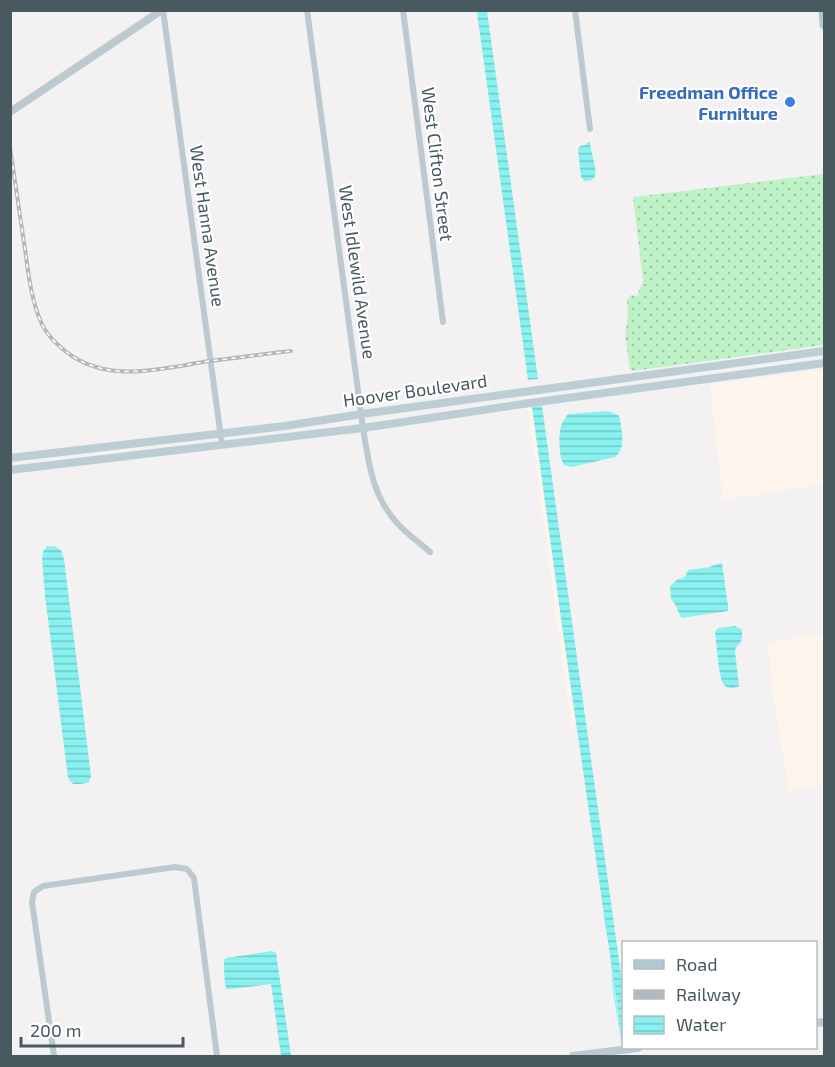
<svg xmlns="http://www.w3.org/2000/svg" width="835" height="1067" font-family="'Exo 2',sans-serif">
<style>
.commercial{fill:#fdf4ec}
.grass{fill:url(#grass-dots)}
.water{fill:url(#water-rules)}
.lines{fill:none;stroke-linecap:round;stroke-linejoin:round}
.stream{stroke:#89f2f0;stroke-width:1.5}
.minor{stroke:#bccacf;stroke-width:6}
.tertiary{stroke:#bccacf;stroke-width:8}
.secondary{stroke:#bccdd4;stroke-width:8}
.primary{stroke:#b0c8d1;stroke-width:9}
.rail-casing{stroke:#b3b8bc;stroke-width:4}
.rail{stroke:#fff;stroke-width:1.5;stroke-dasharray:4.5;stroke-linecap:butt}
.shop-dot{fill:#3f7fe0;stroke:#fff;stroke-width:2}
.labels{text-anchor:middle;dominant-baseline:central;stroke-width:4.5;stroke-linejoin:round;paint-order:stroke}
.shop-label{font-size:18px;font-weight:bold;fill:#366cbe;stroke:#fff;text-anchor:end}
.street-label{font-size:18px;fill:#485a60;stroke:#fff}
</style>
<defs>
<pattern id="grass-dots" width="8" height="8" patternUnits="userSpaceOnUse" patternTransform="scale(1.5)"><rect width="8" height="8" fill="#bff2c7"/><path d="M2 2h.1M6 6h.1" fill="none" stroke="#9dc7a5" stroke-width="1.8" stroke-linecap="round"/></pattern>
<pattern id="water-rules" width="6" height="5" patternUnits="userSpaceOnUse" patternTransform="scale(1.5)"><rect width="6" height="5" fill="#89f2f0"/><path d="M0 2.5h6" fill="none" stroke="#72c7c6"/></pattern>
</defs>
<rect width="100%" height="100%" fill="#f4f1f2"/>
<g class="commercial">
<polygon points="824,370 824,484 723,500 710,384"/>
<polygon points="532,407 563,633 577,726 571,726 528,408"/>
<polygon points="824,634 824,784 789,790 774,703 768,642"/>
</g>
<polygon class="grass" points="824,174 824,345 633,371 630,369 625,336 628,316 627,301 630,295 637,296 643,281 633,197"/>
<g class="water">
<polygon points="478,11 487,11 538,379 528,380 479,27 477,13"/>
<path d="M588,142H590C590,150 599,172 594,178C592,181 588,181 584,181L581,177L578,149L580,146L585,145Z"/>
<polygon points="542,406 623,989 623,1045 563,633 532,407"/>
<path d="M608,411L618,415L620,418C621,431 627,448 615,457L571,467L564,465C559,458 558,436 561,427C562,422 565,418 568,414Z"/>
<polygon points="47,546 54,546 61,550 64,559 90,767 91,777 89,782 81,784 73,784 68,778 45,595 42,560 43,552"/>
<path d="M722,563L728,606V611L681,618L675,604L671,599L670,586L678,579C684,579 686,576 688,570L710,567L714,565Z"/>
<path d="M735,626L742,630C742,638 743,642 736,647L735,651L739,686L738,687C733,688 728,689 724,685C718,678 717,643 715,633L716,630L719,628Z"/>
<path d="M272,951L276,953L291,1056H281L271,984L231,989H226C224,979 224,970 224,960L226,958Z"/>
</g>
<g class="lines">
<g class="stream">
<polyline points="604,915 607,931"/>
<polyline points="612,965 614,993 623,1047"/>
</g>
<g class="minor">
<polyline points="163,10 222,445"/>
<path d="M307,10L363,428C369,464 372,496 398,524C408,535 420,543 430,552"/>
<polyline points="403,10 443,322"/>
<polyline points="575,10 590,129"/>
<polyline points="54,1056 32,902 34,892 43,886 175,867 187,869 194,878 217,1056"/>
</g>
<g class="tertiary">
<polyline points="10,112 162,10"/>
<polyline points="816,1023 824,1022"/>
<polyline points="573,1056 638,1048"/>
</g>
<g class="secondary">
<polyline points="10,458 285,426 362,414 824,351"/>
<polyline points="10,470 363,428 523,404 824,363"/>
</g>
<polyline class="primary" points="823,10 824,25"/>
<g class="rail-casing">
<path id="rail" d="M10,148C15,179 19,211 24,242C28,269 30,297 41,322C47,336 59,347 72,356C113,383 164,368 209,361C236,358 264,354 291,351"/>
</g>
<use href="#rail" class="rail"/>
</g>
<circle class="shop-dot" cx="790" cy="102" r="6"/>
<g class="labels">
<g class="shop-label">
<text x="778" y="92">Freedman Office<tspan x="778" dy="21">Furniture</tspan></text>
</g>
<g class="street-label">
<text transform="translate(438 164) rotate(83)">West Clifton Street</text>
<text transform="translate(208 226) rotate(82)">West Hanna Avenue</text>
<text transform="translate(358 272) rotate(82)">West Idlewild Avenue</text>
<text transform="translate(415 390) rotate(-8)">Hoover Boulevard</text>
</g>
</g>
<rect width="835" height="1067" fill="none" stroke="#485a60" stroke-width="24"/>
<rect x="622" y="941" width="195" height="108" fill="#ffffff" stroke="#b6bdbf" stroke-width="1.5"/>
<rect x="634" y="960" width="30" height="9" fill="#b0c8d1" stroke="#b6bdbf" stroke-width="1.5"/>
<text x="676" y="971" font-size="18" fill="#485a60">Road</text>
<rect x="634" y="990" width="30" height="9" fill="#b3b8bc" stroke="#b6bdbf" stroke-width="1.5"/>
<text x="676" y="1001" font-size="18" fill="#485a60">Railway</text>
<rect x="634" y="1016" width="30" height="18" fill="url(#water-rules)" stroke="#b6bdbf" stroke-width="1.5"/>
<text x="676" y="1031" font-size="18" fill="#485a60">Water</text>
<path d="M21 1037v9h162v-9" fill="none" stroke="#485a60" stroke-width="3"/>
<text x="30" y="1037" font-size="18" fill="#485a60" stroke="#ffffff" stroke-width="4.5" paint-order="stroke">200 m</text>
</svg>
